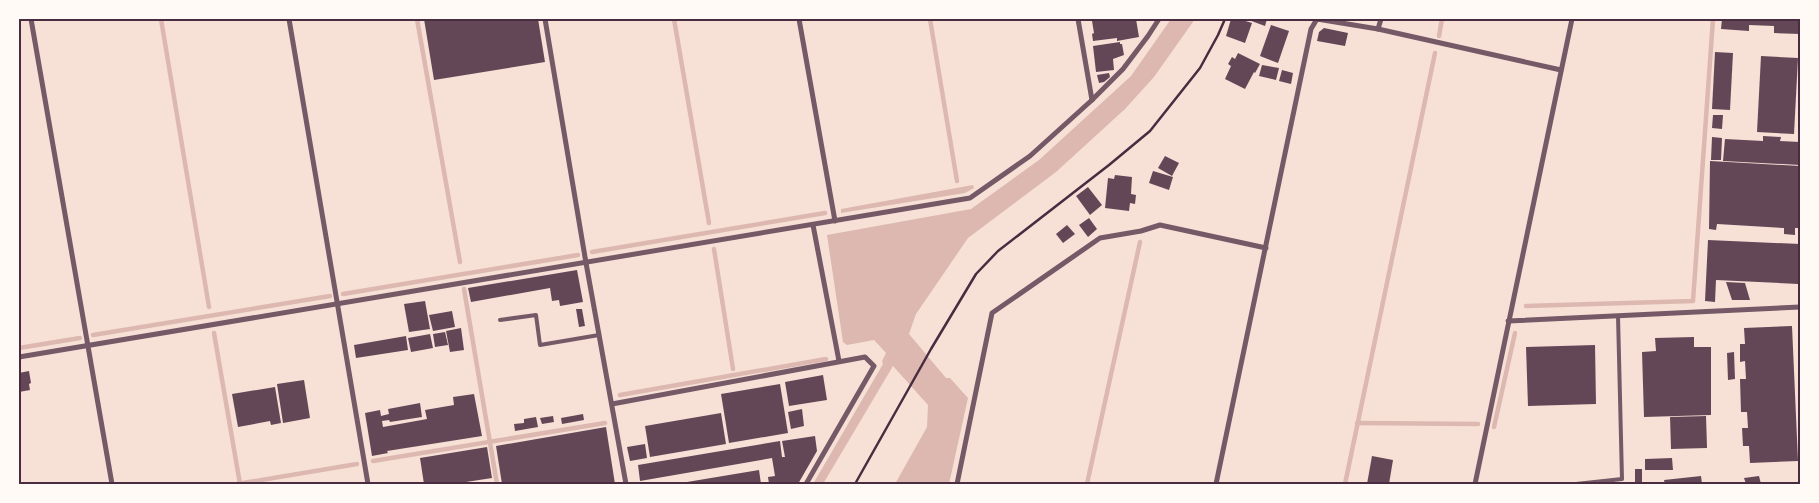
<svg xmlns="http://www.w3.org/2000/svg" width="1819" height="503" font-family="'Space Grotesk',sans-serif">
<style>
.water{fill:#dcb8b0}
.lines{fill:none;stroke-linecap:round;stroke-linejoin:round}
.stream{stroke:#dcb8b0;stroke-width:4.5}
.building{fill:#644757}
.path{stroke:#4a2c40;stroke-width:2.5}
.service{stroke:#755966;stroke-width:4}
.minor{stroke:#755966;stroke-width:5}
.neatline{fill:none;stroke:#4a2c40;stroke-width:2}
</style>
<rect width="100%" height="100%" fill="#f7e1d7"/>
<g class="water">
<polygon points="1171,19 1195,19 1154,77 1125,109 1056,172 968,238 916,314 909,334 946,378 950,378 968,398 949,484 895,484 927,427 928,405 893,366 823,484 813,484 883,364 882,361 886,353 874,340 847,345 843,342 827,235 971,209 1039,160 1131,76"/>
<polygon points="973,185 974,188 965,193 841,213 841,209"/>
</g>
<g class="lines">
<g class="stream">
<polyline points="161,19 209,307"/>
<polyline points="417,19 460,262"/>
<polyline points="674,19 709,223"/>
<polyline points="930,19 957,181"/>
<polyline points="1439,36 1442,19"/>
<polyline points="714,249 733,369"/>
<polyline points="592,252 825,213"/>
<polyline points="464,289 497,484"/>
<polyline points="343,294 578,255"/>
<polyline points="1526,306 1693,301 1713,19"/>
<polyline points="214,333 240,484"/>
<polyline points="93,335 330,296"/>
<polyline points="19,348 80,338"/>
<polyline points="620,395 826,359"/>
<polyline points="1357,423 1478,424"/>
<polyline points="1494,427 1515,333"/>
<polyline points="373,461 605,423"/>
<polyline points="237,484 357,464"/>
<polyline points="1087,484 1140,242"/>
<polyline points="1345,484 1435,53"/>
</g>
</g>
<g class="building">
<polygon points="424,19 538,19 545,62 434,80"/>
<polygon points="1108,19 1136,19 1139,37 1117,41 1117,38 1093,41 1092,34 1094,33 1092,21"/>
<polygon points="1231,19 1239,19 1252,23 1245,43 1226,36"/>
<polygon points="1246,19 1267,19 1265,26"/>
<polygon points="1722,19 1800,19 1800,34 1774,33 1774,26 1749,25 1749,31 1721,29"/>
<polygon points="1271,25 1289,31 1278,63 1260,56"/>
<polygon points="1324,28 1348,33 1345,46 1317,41 1319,32"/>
<polygon points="1120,42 1120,44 1122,44 1124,55 1113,59 1114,70 1096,72 1093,46"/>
<polygon points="1715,52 1733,53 1730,110 1712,109"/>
<polygon points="1238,53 1260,64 1255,73 1254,72 1245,89 1225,79 1231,66 1228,64 1232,57 1235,59"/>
<polygon points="1761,56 1798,58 1794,134 1757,132"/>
<polygon points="1262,65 1279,68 1276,80 1259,76"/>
<polygon points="1282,70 1293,73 1291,84 1279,81"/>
<polygon points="1109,73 1110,77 1104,82 1099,83 1097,75"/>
<polygon points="1713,115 1723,115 1722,129 1712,128"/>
<polygon points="1763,136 1781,137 1780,141 1800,142 1800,165 1723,161 1725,139 1763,141"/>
<polygon points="1712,137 1722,138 1721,160 1711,160"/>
<polygon points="1165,156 1179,163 1172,176 1158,168"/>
<polygon points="1710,161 1800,166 1800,228 1795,228 1795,235 1784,234 1784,228 1717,224 1716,230 1709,229"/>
<polygon points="1153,171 1173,177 1169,190 1149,183"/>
<polygon points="1115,175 1132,177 1131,194 1136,195 1135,204 1130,203 1129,211 1105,208 1108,178 1114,179"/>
<polygon points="1088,187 1102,205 1090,215 1076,196"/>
<polygon points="1089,218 1097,229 1088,237 1079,225"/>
<polygon points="1067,225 1075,234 1063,243 1056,234"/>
<polygon points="1708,240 1800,244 1798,284 1716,280 1715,302 1705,301"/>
<polygon points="577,270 583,302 560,306 559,300 552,301 550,288 471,302 468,288"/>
<polygon points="1726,282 1745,283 1750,300 1732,300"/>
<polygon points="425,301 430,329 409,332 404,304"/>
<polygon points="576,309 582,309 585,326 579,327"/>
<polygon points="452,311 455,327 433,331 429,315"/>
<polygon points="1792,326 1798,461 1750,463 1749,446 1743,446 1742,428 1748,428 1747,412 1741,412 1740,379 1746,379 1745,361 1740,362 1740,344 1745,344 1744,328"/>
<polygon points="461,328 464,350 450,352 446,331"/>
<polygon points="445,332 448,345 435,347 433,334"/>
<polygon points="430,334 433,348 411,352 408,338"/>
<polygon points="406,336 408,350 356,358 354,345"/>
<polygon points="1694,337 1694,347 1711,347 1711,415 1644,417 1642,352 1656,351 1655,338"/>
<polygon points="1595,345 1596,404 1528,406 1526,347"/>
<polygon points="1734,352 1735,379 1728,380 1727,353"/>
<polygon points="29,371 31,383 29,384 30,390 19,392 19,373"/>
<polygon points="823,375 827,400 789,406 785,382"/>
<polygon points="304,380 310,418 283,423 277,384"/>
<polygon points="780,384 788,433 729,443 721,394"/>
<polygon points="275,387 281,423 271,425 270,421 238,427 232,394"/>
<polygon points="474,394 482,436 387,451 388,453 372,456 365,413 380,410 381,416 389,414 388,409 420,403 422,417 390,422 389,420 382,421 383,427 427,419 425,410 454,405 453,397"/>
<polygon points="802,409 804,426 791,429 788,412"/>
<polygon points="721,413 726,444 650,457 645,426"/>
<polygon points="583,414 584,420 562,424 561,418"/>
<polygon points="553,416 554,422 542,424 540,418"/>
<polygon points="1706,416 1707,448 1671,449 1670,417"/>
<polygon points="536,417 538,427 515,431 514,424 524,423 524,419"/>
<polygon points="606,427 615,484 502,484 496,446"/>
<polygon points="815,436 817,451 798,484 769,484 768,477 775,476 772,458 640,481 638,465 780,441 782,457 785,457 782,441"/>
<polygon points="645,444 647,458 630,461 627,447"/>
<polygon points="487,447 492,478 453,484 424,484 420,458"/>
<polygon points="1372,456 1393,460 1389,484 1367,484"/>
<polygon points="1672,458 1673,470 1645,470 1645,459"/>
<rect x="1635" y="469" width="7" height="15"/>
<polygon points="759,470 761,484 681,484 681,483"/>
<polygon points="1701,476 1702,484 1665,484 1664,480"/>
<polygon points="1759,476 1761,484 1746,484 1744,478"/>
</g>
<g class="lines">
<polyline class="path" points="855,484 931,349 976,274 998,251 1109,165 1150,131 1200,68 1218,35 1225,19"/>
<g class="service">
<polyline points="500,320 536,315 540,345 599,335"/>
<polyline points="1576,484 1622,479 1618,316"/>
</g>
<g class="minor">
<polyline points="31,19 112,484"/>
<polyline points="289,19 368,484"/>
<polyline points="545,19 586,263 626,484"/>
<polyline points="799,19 835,221"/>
<polyline points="1078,19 1092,100"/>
<polyline points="1378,29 1381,19"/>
<polyline points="813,225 839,361"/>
<polyline points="1508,321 1800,307"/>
<polyline points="19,357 970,198 1030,156 1092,100 1123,69 1148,36 1159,19"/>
<polyline points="612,404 865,357 874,366 806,484"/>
<polyline points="957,484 992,313 1100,238 1141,231 1160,225 1266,248"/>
<polyline points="1216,484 1311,29 1317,19 1378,29 1561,70"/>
<polyline points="1475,484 1572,19"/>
</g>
</g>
<rect width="1819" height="503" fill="none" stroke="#fffaf5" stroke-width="40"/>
<rect x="20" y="20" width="1779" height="463" class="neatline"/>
</svg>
